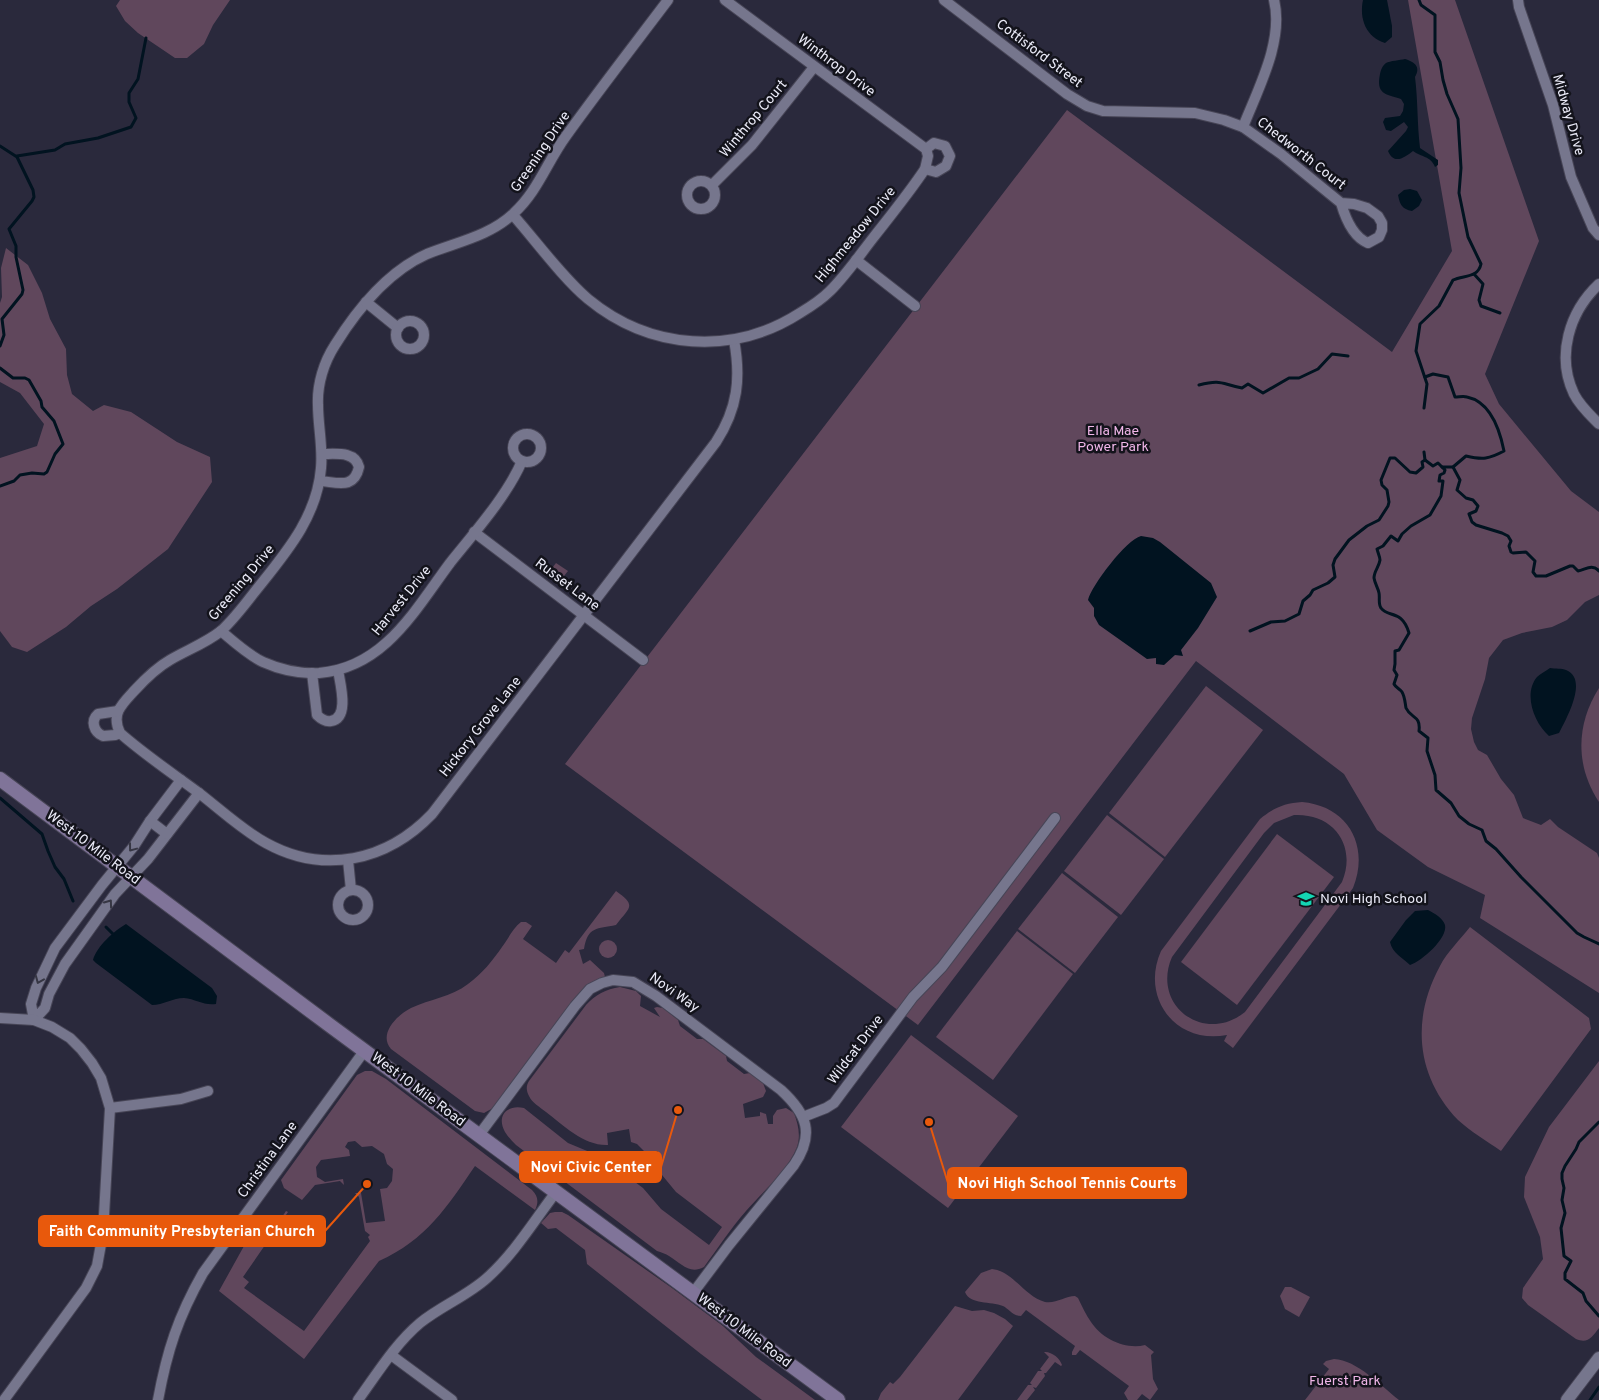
<svg xmlns="http://www.w3.org/2000/svg" width="1599" height="1400" font-family="Overpass,sans-serif">
<style>
.green{fill:#60475c;fill-rule:evenodd}
.water{fill:#011320}
.lines{fill:none;stroke-linecap:round;stroke-linejoin:round}
.stream{stroke:#011320;stroke-width:3}
.minor-casing{stroke:#474556;stroke-width:12}
.tertiary-casing{stroke:#474556;stroke-width:14}
.secondary-casing{stroke:#474556;stroke-width:16}
.minor{stroke:#76768d;stroke-width:10}
.tertiary{stroke:#76768d;stroke-width:12}
.secondary{stroke:#807499;stroke-width:14}
.oneway{stroke:#363643}
.labels{text-anchor:middle;dominant-baseline:central;stroke-width:5;stroke-linejoin:round;paint-order:stroke}
.street-label{font-size:14px;fill:#ebebf8;stroke:#13131b}
.park-label{font-size:14px;fill:#f1b6e9;stroke:#13131b}
.poi-label{font-size:14px;fill:#ebebf8;stroke:#13131b;text-anchor:start}
.leader{fill:none;stroke:#e8590c;stroke-width:2}
.callout-dot{fill:#e8590c;stroke:#13131b;stroke-width:2}
.callout{fill:#e8590c;stroke:#e8590c;stroke-width:2}
.callout-label{font-size:15px;text-anchor:middle;font-weight:bold;fill:#fff}
</style>
<rect width="100%" height="100%" fill="#2a293c"/>
<g class="green">
<polygon points="120,0 230,0 213,25 204,44 187,58 175,58 138,33 125,21 116,6"/>
<polygon points="1408,0 1455,0 1539,241 1485,374 1499,404 1571,491 1599,512 1599,595 1585,602 1567,620 1552,627 1522,633 1503,640 1489,658 1485,679 1472,718 1471,729 1474,742 1478,750 1487,755 1501,779 1514,795 1523,818 1541,825 1550,819 1558,827 1597,853 1599,858 1599,993 1480,918 1485,895 1428,867 1377,830 1344,774 1196,661 918,1025 565,764 1067,110 1392,352 1452,251"/>
<polygon points="6,248 28,265 42,293 50,319 66,349 67,375 72,394 93,411 104,405 131,412 177,442 210,457 212,482 168,549 117,589 91,606 66,627 27,652 12,647 0,631 0,458 37,446 44,424 20,393 0,382 0,303 2,297 1,268"/>
<polygon points="556,563 568,571 560,581 549,572"/>
<polygon points="1206,686 1263,730 1165,857 1109,813"/>
<path d="M1599,688V802C1575,766 1576,724 1599,688Z"/>
<path d="M1302,802C1348,806 1370,846 1353,888L1233,1048L1224,1041L1227,1035C1176,1045 1140,998 1161,951L1260,819C1273,808 1285,803 1302,802ZM1294,815C1334,813 1357,846 1342,882L1245,1012C1204,1045 1151,1005 1172,957L1264,833L1274,823Z"/>
<polygon points="1107,815 1164,859 1121,915 1064,871"/>
<polygon points="1277,834 1334,877 1237,1005 1181,962"/>
<polygon points="1062,873 1118,917 1075,973 1018,929"/>
<path d="M616,891C637,906 630,907 616,925C597,929 588,926 584,949L579,950L583,964L590,960L604,973L605,977L583,989L577,996L493,1108L484,1113L475,1111L391,1049C378,1034 397,1015 411,1008C430,999 451,997 468,984C482,974 493,960 502,947C508,939 513,928 521,922H526L532,926L523,939L556,963L565,950L569,953Z"/>
<path d="M1470,927L1589,1018L1591,1029L1501,1151C1487,1141 1471,1132 1458,1120C1416,1076 1411,1019 1440,966C1447,952 1460,940 1470,927Z"/>
<polygon points="1017,931 1073,974 993,1080 936,1037"/>
<circle cx="608" cy="949" r="9"/>
<path d="M620,987L636,991L641,996L640,1006L660,1017L654,1008L657,1007L663,1008L678,1020L680,1026L697,1039H703L726,1056L727,1061L744,1074L750,1073L763,1083L766,1091L763,1097L743,1104L745,1118L760,1116V1112L766,1114L768,1124H773V1116L777,1110L786,1108L794,1113C798,1124 801,1135 797,1147C787,1172 763,1191 746,1211C731,1228 718,1248 704,1267C689,1275 681,1263 669,1256C666,1254 661,1252 657,1251L516,1145C512,1141 508,1137 505,1132C496,1116 507,1104 524,1108L568,1143L604,1158L616,1176L635,1182L643,1188L661,1209L709,1245L722,1227L676,1192L662,1175L658,1151L646,1153L637,1144L631,1142L629,1129L607,1133L608,1145C584,1146 563,1125 546,1112C540,1107 532,1103 529,1096C526,1090 526,1086 529,1081L586,1005C595,995 606,989 620,987Z"/>
<polygon points="911,1035 1018,1116 948,1208 841,1127"/>
<path d="M1599,1061V1328C1592,1337 1588,1344 1576,1339L1528,1305L1522,1298L1523,1288L1543,1259L1540,1237L1524,1197L1525,1177L1549,1127Z"/>
<path d="M372,1071L386,1079L532,1190C538,1196 539,1202 535,1210L475,1166C447,1207 426,1240 379,1261L304,1359L219,1291L254,1228C261,1224 268,1225 274,1229L286,1211L288,1212L243,1277L249,1282L244,1288L304,1331L370,1241L368,1237L370,1235L365,1231L359,1197L355,1193H361L366,1223L385,1221L380,1189L387,1188L392,1181L393,1169L387,1164L384,1154L372,1146L362,1147L355,1141L348,1142L345,1147L349,1150L350,1156L321,1160L316,1167L317,1177L325,1182L343,1179L344,1185L340,1181L315,1185L302,1200L284,1188L281,1180L357,1075L365,1071Z"/>
<polygon points="555,1212 562,1212 568,1215 672,1288 723,1326 756,1357 815,1400 762,1400 701,1354 587,1264 585,1250 556,1228 548,1229 541,1223 550,1213"/>
<path d="M992,1269C1013,1271 1025,1297 1045,1302C1056,1304 1065,1296 1075,1296L1078,1298C1082,1306 1086,1315 1091,1322C1102,1339 1126,1350 1145,1345L1154,1352L1151,1355L1153,1379L1158,1389L1150,1400L1142,1394L1137,1400H1128L1124,1393L1129,1386L1080,1350L1076,1355H1072V1352L1075,1346L1026,1310L1021,1316C1013,1316 1009,1309 1003,1306C991,1301 970,1305 965,1292L981,1273Z"/>
<polygon points="1285,1287 1291,1287 1310,1297 1299,1317 1285,1309 1280,1296"/>
<polygon points="955,1306 972,1311 984,1310 994,1313 1005,1319 1013,1326 958,1400 878,1400 881,1393 890,1382 893,1384 900,1377"/>
<path d="M1044,1352C1051,1351 1060,1358 1062,1365L1061,1366L1055,1362L1046,1373H1044L1045,1376L1036,1388L1033,1387L1035,1390L1027,1400H1017L1028,1385H1032L1030,1383L1038,1371H1042L1040,1369L1049,1357Z"/>
<path d="M1334,1359C1357,1360 1381,1386 1399,1400H1305L1329,1369L1323,1364L1326,1361Z"/>
</g>
<g class="water">
<path d="M1363,0H1387L1392,26V37L1385,43C1366,37 1359,19 1363,0Z"/>
<path d="M1405,59C1415,62 1421,67 1415,77C1418,101 1417,124 1420,148L1438,160V165L1435,167C1431,156 1421,157 1413,151C1404,158 1394,165 1388,151L1406,131L1408,127L1404,122L1391,131L1386,130L1383,122L1385,118L1400,116L1403,111L1404,104L1401,99C1385,94 1376,94 1380,74C1381,70 1382,66 1386,63C1390,61 1400,60 1405,59Z"/>
<path d="M1410,189L1417,191L1422,200L1419,206L1412,211C1402,209 1400,205 1398,195L1404,190Z"/>
<path d="M1141,536L1153,538L1160,542L1211,583L1217,597L1198,628L1181,650L1183,656L1175,655L1164,665L1156,664V658L1147,659L1099,625L1094,616V608L1088,600C1092,585 1126,540 1141,536Z"/>
<path d="M1550,668C1555,669 1562,668 1566,670C1589,679 1566,719 1559,733L1549,736C1534,723 1523,694 1537,677C1540,674 1546,671 1550,668Z"/>
<path d="M1428,910C1434,913 1443,918 1445,925C1448,938 1422,961 1410,965C1403,958 1392,953 1390,942L1406,920L1415,911Z"/>
<path d="M126,924L212,988L217,996L216,1004C204,1006 196,999 184,998C173,998 163,1005 152,1005L96,963L93,960C97,946 114,931 126,924Z"/>
</g>
<g class="lines">
<g class="stream">
<path d="M1419,0L1421,5L1435,15V52L1440,62L1443,80L1447,94L1458,119L1461,168L1459,193L1468,237L1481,264C1478,278 1464,275 1453,280L1439,306L1420,324L1416,351L1427,384L1424,408"/>
<polyline points="0,146 17,157 33,190 34,197 32,201 9,229 16,246 16,257 23,290 22,294 2,319 4,335 0,346"/>
<polyline points="17,156 55,150 65,144 98,138 131,127 136,118 129,102 129,93 138,79 146,38"/>
<polyline points="1474,274 1483,284 1479,300 1481,306 1500,313"/>
<polyline points="0,368 13,378 25,378 29,380 41,401 42,407 54,421 63,444 55,454 47,472 44,474 32,473 20,475 14,481 0,486"/>
<path d="M1425,377L1433,374L1448,377L1455,397C1459,397 1464,396 1467,397C1491,402 1500,431 1504,451C1489,459 1483,460 1466,456L1453,467H1442L1445,470L1444,473L1440,475L1439,481H1443L1441,496L1430,515L1411,526L1402,534L1398,541L1391,536L1383,546L1377,549C1378,553 1380,557 1380,560C1379,567 1374,571 1374,578C1375,584 1378,588 1379,593C1380,598 1378,604 1381,608C1388,618 1402,609 1409,633L1399,650L1395,651V664L1394,670L1397,675L1394,684C1396,688 1400,689 1402,692C1405,697 1405,703 1406,708C1411,719 1421,715 1419,731L1428,738L1427,751L1435,775L1436,790L1451,803L1459,816L1469,824L1482,830L1486,841L1496,849L1521,877L1577,933L1584,937L1599,944"/>
<path d="M1199,385C1222,379 1221,384 1242,388L1248,384L1263,393L1289,378H1299L1318,369L1332,354L1348,356"/>
<polyline points="1425,460 1433,466 1438,463 1442,467"/>
<path d="M1453,467L1460,480L1457,490L1466,498L1473,500L1478,506L1476,511L1469,514L1472,522L1476,525L1502,533L1508,536L1511,541L1509,546L1511,552L1513,553L1526,552L1535,561L1533,572L1536,576H1546L1570,566H1573L1578,571C1585,570 1592,563 1599,571"/>
<polyline points="1250,631 1271,622 1285,621 1299,614 1303,601 1310,595 1313,590 1328,583 1335,577 1333,565 1335,559 1349,540 1367,526 1379,520 1388,506 1389,502 1387,490 1382,485 1381,480 1390,458 1395,458 1410,472 1416,473 1423,467 1422,462 1425,460 1424,452"/>
<polyline points="0,798 42,834 48,851 55,867 64,879 73,901"/>
<polyline points="106,927 113,934"/>
<polyline points="1599,1316 1586,1301 1583,1293 1565,1279 1565,1273 1571,1261 1564,1256 1561,1228 1565,1213 1562,1200 1564,1188 1562,1179 1562,1173 1565,1166 1576,1149 1579,1142 1599,1122"/>
<polyline points="1590,1400 1599,1387"/>
</g>
<g class="minor-casing">
<g id="minor">
<path d="M668,0C634,45 599,90 566,136C547,162 538,191 514,213C490,236 457,242 427,254C387,272 358,308 335,345C324,362 317,384 318,405C318,426 323,447 321,468C317,519 283,556 253,594C243,607 233,620 221,631C206,643 187,650 170,660C156,668 145,679 134,691C121,705 111,714 120,733C145,755 172,773 199,793C221,810 242,830 266,843C324,875 387,861 432,814L716,442C738,408 741,378 734,340"/>
<path d="M944,0L1067,94L1087,106L1103,111L1195,113L1224,120L1243,127L1281,154L1341,203L1354,204L1367,208L1378,216L1382,223V230L1379,237L1368,243C1353,237 1345,217 1341,203"/>
<polyline points="1518,0 1519,7 1553,105 1571,177 1593,228 1599,235"/>
<path d="M1243,127C1258,89 1284,41 1274,0"/>
<polyline points="925,169 936,172 946,166 950,156 945,146 934,143 926,149"/>
<circle cx="701" cy="195" r="14"/>
<polyline points="712,185 752,145 814,67"/>
<path d="M513,215C536,241 562,277 588,299C650,350 733,356 800,313C810,307 821,300 830,291C846,275 859,256 873,238C891,215 909,193 925,169L928,156L926,149L725,0"/>
<polyline points="856,260 915,306"/>
<path d="M1599,284C1569,312 1556,356 1574,394C1580,406 1590,415 1599,424"/>
<polyline points="366,302 398,328"/>
<circle cx="410" cy="335" r="14"/>
<circle cx="527" cy="448" r="14"/>
<path d="M320,481C337,482 354,490 359,467C355,451 336,454 322,454"/>
<polyline points="474,532 643,660"/>
<path d="M221,631C234,642 248,655 263,662C281,670 299,674 319,673C384,668 415,610 450,563C474,533 507,496 522,461"/>
<path d="M312,673L317,715C321,719 325,722 331,721C350,718 340,683 338,670"/>
<path d="M118,711L98,714C90,721 94,732 103,736L115,735L120,733"/>
<polyline points="181,780 150,821 134,846 102,885 55,948 36,988 31,1004 34,1020 45,1008 49,994 65,964 115,894 148,859 199,793"/>
<polyline points="150,821 167,834"/>
<polyline points="348,860 351,890"/>
<circle cx="353" cy="905" r="15"/>
<polyline points="0,1018 34,1020 52,1027 70,1038 81,1049 92,1063 101,1078 110,1108 103,1233 97,1266 86,1288 4,1400"/>
<polyline points="110,1108 181,1099 208,1091"/>
<polyline points="803,1117 826,1108 834,1103 913,997 942,967 1055,818"/>
<path d="M479,1135L575,1006L590,989L602,983L613,980L633,982L656,996L781,1090C807,1114 815,1134 794,1165L729,1245L693,1293"/>
<polyline points="391,1355 452,1400"/>
<path d="M158,1400C167,1351 178,1317 203,1273L365,1050"/>
<path d="M358,1400C377,1374 395,1344 420,1323C441,1306 467,1296 487,1278C514,1254 534,1221 556,1192"/>
</g>
</g>
<g class="tertiary-casing">
<polyline id="tertiary" points="1567,1400 1599,1358"/>
</g>
<g class="secondary-casing">
<polyline id="secondary" points="0,779 328,1024 838,1400"/>
</g>
<use href="#minor" class="minor"/>
<use href="#tertiary" class="tertiary"/>
<use href="#secondary" class="secondary"/>
</g>
<defs><path id="oneway-chevron" d="M-2-3.5L2.5 0L-2 3.5" fill="none" stroke-width="1.6" stroke-linecap="round" stroke-linejoin="round" transform="scale(1.25)"/></defs>
<g class="oneway">
<use href="#oneway-chevron" transform="translate(132 848) rotate(127)"/>
<use href="#oneway-chevron" transform="translate(109 903) rotate(-54)"/>
<use href="#oneway-chevron" transform="translate(39 980) rotate(113)"/>
</g>
<defs>
<g id="school-bare" transform="scale(1.35)"><path d="M0-5L7-2L0 1L-7-2ZM-4 1L0 2.5L4 1V4Q0 6-4 4Z" fill="#14d5b3" stroke="#13131b" stroke-width="2.5" paint-order="stroke"/></g>
</defs>
<g fill-rule="evenodd">
<use href="#school-bare" x="1306" y="899"/>
</g>
<g class="labels">
<g class="street-label">
<text transform="translate(1039 54) rotate(37)">Cottisford Street</text>
<text transform="translate(836 66) rotate(37)">Winthrop Drive</text>
<text transform="translate(1568 115) rotate(74)">Midway Drive</text>
<text transform="translate(754 119) rotate(-50)">Winthrop Court</text>
<text transform="translate(541 152) rotate(-56)">Greening Drive</text>
<text transform="translate(1301 154) rotate(38)">Chedworth Court</text>
<text transform="translate(856 235) rotate(-51)">Highmeadow Drive</text>
<text transform="translate(242 583) rotate(-50)">Greening Drive</text>
<text transform="translate(567 585) rotate(37)">Russet Lane</text>
<text transform="translate(402 601) rotate(-51)">Harvest Drive</text>
<text transform="translate(481 727) rotate(-52)">Hickory Grove Lane</text>
<text transform="translate(93 848) rotate(37)">West 10 Mile Road</text>
<text transform="translate(674 993) rotate(35)">Novi Way</text>
<text transform="translate(856 1050) rotate(-53)">Wildcat Drive</text>
<text transform="translate(418 1090) rotate(37)">West 10 Mile Road</text>
<text transform="translate(268 1160) rotate(-54)">Christina Lane</text>
<text transform="translate(744 1331) rotate(37)">West 10 Mile Road</text>
</g>
<g class="park-label">
<text x="1113" y="431">Ella Mae<tspan x="1113" dy="16">Power Park</tspan></text>
<text x="1345" y="1381">Fuerst Park</text>
</g>
<g class="poi-label">
<text x="1320" y="899">Novi High School</text>
</g>
</g>
<path class="leader" d="M678 1110L661 1167M929 1122L948 1183M367 1184L325 1231"/>
<g class="callout-dot">
<circle cx="678" cy="1110" r="5"/>
<circle cx="929" cy="1122" r="5"/>
<circle cx="367" cy="1184" r="5"/>
</g>
<g class="callout">
<rect x="520" y="1152" width="141" height="30" rx="5"/>
<rect x="948" y="1168" width="238" height="30" rx="5"/>
<rect x="39" y="1216" width="286" height="30" rx="5"/>
</g>
<g class="callout-label">
<text x="591" y="1172">Novi Civic Center</text>
<text x="1067" y="1188">Novi High School Tennis Courts</text>
<text x="182" y="1236">Faith Community Presbyterian Church</text>
</g>
</svg>
